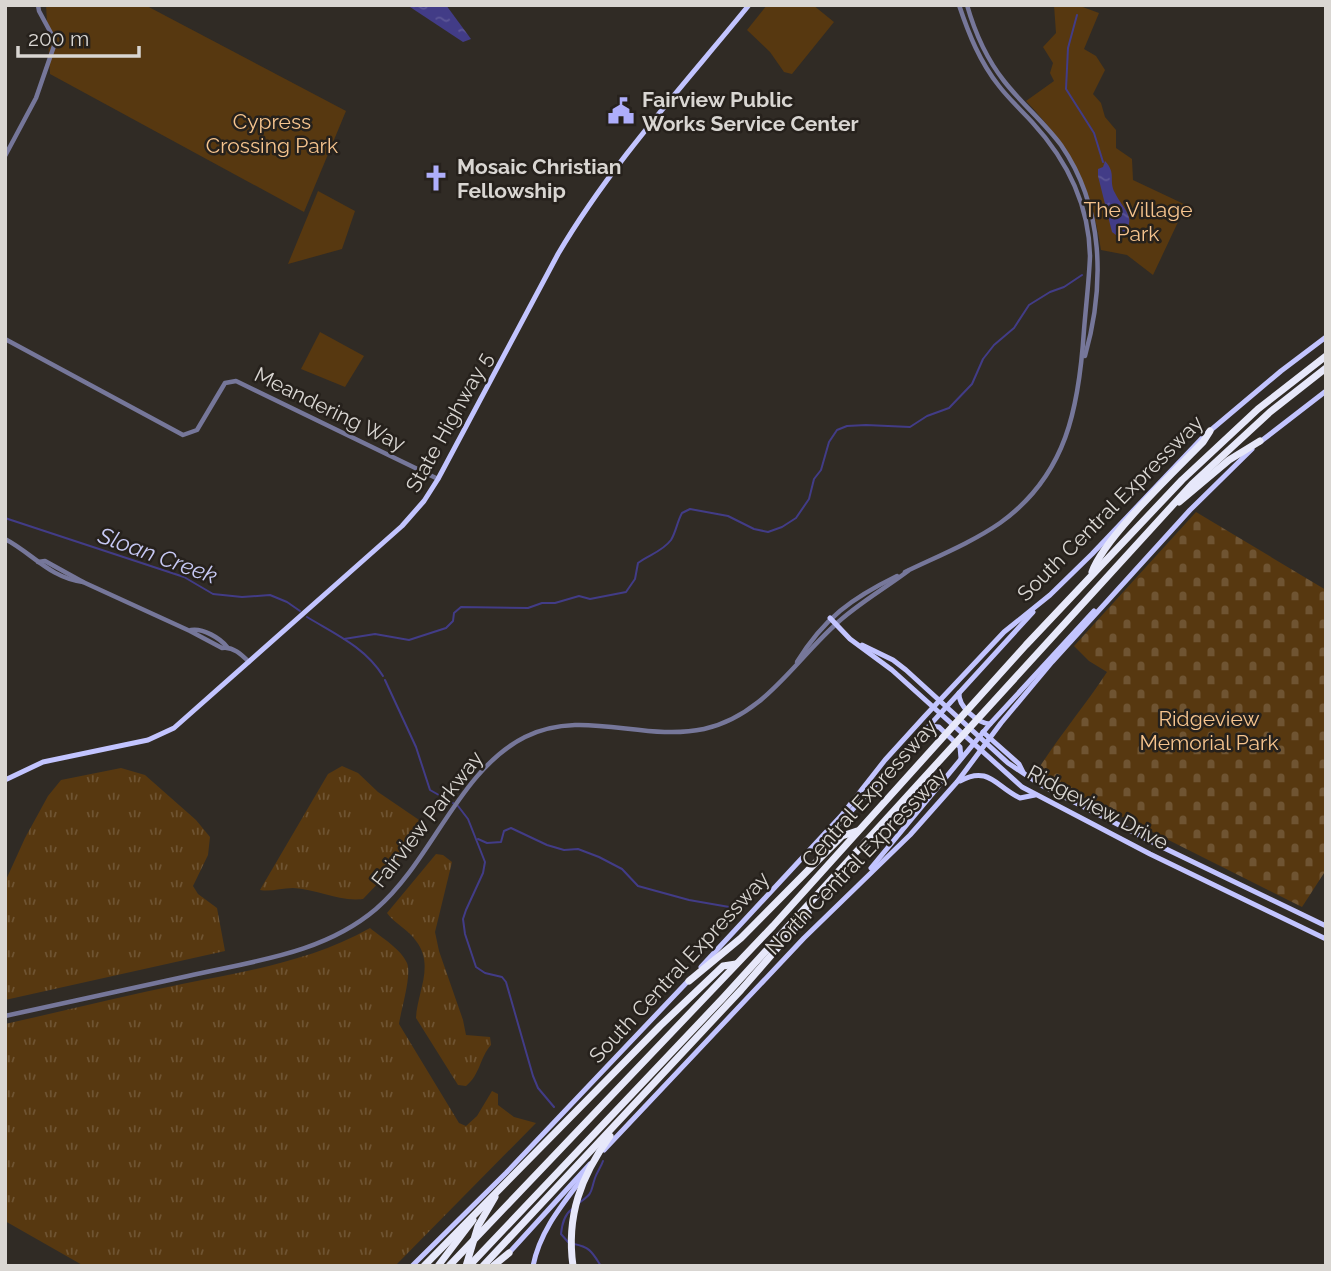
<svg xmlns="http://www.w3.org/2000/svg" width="1331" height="1271" font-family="Raleway,sans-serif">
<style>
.grass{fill:url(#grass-tufts)}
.cemetery{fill:url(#cemetery-stones)}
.park{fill:#573810}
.water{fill:url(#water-ripples)}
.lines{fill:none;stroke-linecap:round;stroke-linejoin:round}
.stream{stroke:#423c87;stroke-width:2}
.minor{stroke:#76779a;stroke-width:4.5}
.major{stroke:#c2c4ff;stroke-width:5}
.highway{stroke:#e7e8fa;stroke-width:7}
.labels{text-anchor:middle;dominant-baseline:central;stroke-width:5;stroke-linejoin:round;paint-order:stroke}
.poi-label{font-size:21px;font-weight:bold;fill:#d9d6d2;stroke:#26211c;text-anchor:start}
.park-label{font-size:21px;fill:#f6c48e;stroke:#26211c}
.street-label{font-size:21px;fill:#d9d6d2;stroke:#26211c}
.water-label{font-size:23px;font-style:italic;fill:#c7c9f4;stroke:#26211c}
</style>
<defs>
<pattern id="grass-tufts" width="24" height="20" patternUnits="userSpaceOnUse" patternTransform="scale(1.75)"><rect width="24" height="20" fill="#573810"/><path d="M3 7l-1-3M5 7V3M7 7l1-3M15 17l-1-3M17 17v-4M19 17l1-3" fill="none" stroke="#6f5432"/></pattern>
<pattern id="cemetery-stones" width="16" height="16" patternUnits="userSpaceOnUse" patternTransform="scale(1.75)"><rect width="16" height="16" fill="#573810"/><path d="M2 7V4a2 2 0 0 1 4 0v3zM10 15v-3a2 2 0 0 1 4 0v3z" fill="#6f5432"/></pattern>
<pattern id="water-ripples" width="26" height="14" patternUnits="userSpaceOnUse" patternTransform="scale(1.75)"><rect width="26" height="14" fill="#423c87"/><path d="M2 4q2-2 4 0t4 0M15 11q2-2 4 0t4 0" fill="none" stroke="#5d5797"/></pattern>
</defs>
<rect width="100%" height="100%" fill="#302b25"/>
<g class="grass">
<path d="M342,766L358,773L378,792L425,824L385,876L363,899C339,902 317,889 293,888C281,888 271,892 260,890L328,774Z"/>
<polygon points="121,768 145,775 196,820 210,837 208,855 193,886 198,894 217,908 225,951 5,1000 5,882 25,838 48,796 61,780"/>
<path d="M436,854L443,855L452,862L435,932L439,951L463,1020L466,1035L490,1037L491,1045C480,1057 480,1075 466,1086L458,1085L416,1018C417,993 435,965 416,941C409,930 395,924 387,913Z"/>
<path d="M370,928C382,938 401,949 407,963C412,975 401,1010 399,1024L459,1123L466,1126L477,1116L492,1091L498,1094V1105L514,1117L536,1123L395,1266H84L5,1221V1024C64,1011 123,996 182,984C248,971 311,961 370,928Z"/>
</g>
<path class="cemetery" d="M1196,512L1326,590V870L1302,907L1047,779L1037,771C1059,736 1085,706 1107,672L1089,661L1074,646Z"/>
<g class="park">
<polygon points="46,5 145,5 346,111 304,212 50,74"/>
<polygon points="767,5 813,5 834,22 792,74 784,72 770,52 747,30"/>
<path d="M1054,5L1080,6L1099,13L1084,49L1096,56L1105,70L1093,94L1101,103L1105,117L1116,130V148L1132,159L1133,180L1186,205L1153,275L1127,255L1101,250C1091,183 1071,149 1026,101L1054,81L1050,73L1053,63L1043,47L1056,33Z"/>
<polygon points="318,191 355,211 342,249 288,264"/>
<polygon points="320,332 364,356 345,387 301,369"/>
</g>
<g class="water">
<polygon points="407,5 446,5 471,39 463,42"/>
<path d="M1105,161C1117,174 1108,180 1115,193C1123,210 1140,218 1120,238L1112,232L1098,176V169L1103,167Z"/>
</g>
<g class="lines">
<g class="stream">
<polyline points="1077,15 1068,48 1066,89 1094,133 1103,162"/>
<polyline points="5,518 184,577 213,594 242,597 270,595 287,602 300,611"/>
<path d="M307,617C335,634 365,647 383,676"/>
<path d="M344,639L375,634L409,640L446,628L453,621L454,613L461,607L528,608L542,603H555L579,596L590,599L626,592L635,579L638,563C648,555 662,552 671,540C676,532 677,522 682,513L690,509L728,516L754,529L768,532L782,527L796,518L809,499L814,479L821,470L829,442L837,430L847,426L866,425L910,427L927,416L949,408L972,384L983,359L994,345L1014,328L1029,305L1050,292L1064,287L1082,275"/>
<polyline points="385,680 416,747 430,790 453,803"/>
<polyline points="458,806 468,819 485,862 483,873 466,910 463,919 465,934 476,967 485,973 502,977 506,982 533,1076 538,1088 554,1107"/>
<polyline points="478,839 487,843 501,842 504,831 511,828 547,845 564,850 578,849 599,857 622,869 638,886 689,900 735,908"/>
<path d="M579,1203C594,1192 590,1193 595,1178C597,1172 601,1167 603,1161"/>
<path d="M568,1242L561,1234C562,1224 564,1215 572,1209"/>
<path d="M574,1244C590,1247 592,1252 601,1266"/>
</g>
<g class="minor">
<path d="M967,5C975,33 986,58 1004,81C1022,104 1044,122 1061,145C1104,207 1105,285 1085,356"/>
<polyline points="5,156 36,98 54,46 52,35 39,11 38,5"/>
<polyline points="5,339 183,435 197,430 225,383 236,381 438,479"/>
<path d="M5,539C32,553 50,578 83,582"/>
<path d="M38,562L45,561L83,582L190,631L222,648C233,646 242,655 249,662"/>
<path d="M905,572C936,557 971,543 1000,523C1067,475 1079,407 1084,330C1086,305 1089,281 1090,256C1089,204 1066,159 1032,122C1021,110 1009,99 999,86C980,62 969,35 959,5"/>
<path d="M191,630C203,628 220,638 227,647"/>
<path d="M797,662C824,618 852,598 897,576"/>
<path d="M5,1016C66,1003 127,989 188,976C253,961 323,954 376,909C432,861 459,770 525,737C583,708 642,742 704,729C763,716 793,663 835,625C856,605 884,589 908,571"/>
</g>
<g class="major">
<polyline points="1260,442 1326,391"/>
<polyline points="830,618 850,639 892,670 1022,787 1150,854 1326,939"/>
<polyline points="862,645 893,660 906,670 1008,763 1041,785 1162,847 1326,926"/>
<path d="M959,693C958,706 977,723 990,724"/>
<polyline points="930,726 939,727 960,747 961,758"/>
<polyline points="983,732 1019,764 1023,772"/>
<path d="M5,780L43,762L148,740L174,728L402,526L424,501L438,479L558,254C611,164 683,86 749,5"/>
<path d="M960,781C989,765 996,787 1020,798L1035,795"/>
<polyline points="818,844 844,819 1033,612"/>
<polyline points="871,868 990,724 1094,611"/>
<polyline points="701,967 841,816 885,760 925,716 1004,632 1050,595 1092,554 1205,435 1281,371 1326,337"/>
<polyline points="604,1150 804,938 910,835 957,782 1001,723 1052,662 1190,510 1252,449"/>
<polyline points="507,1255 590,1164"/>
<polyline points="412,1266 506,1173 690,979"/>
<path d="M533,1266C540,1230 563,1204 584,1176"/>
</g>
<g class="highway">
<polyline points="1179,502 1229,460 1260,441"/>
<path d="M1092,572C1104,538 1175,471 1203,442L1210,431"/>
<polyline points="689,981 741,938 842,836 857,831"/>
<polyline points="424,1266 660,1026 723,966 736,964"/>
<polyline points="438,1266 473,1220"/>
<polyline points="449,1266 773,926 1026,645 1182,480 1258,409 1326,356"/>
<polyline points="466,1266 478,1226 495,1197"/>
<polyline points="469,1266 723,998 1192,484 1270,412 1326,368"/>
<polyline points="483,1266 741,990 808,913"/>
<polyline points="493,1266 509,1253"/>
<path d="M573,1266C566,1216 581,1176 610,1136"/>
</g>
</g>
<defs>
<g id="civic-bare" transform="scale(2.1)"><path d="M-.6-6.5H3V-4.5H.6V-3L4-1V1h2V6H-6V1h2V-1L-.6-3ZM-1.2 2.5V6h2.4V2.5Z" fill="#aeaefb" stroke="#26211c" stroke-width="2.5" paint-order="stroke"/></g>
<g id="church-bare" transform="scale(2.1)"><path d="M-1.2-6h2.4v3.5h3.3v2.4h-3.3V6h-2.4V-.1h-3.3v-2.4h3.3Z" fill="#aeaefb" stroke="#26211c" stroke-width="2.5" paint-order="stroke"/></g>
</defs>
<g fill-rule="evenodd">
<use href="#civic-bare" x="621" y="111"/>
<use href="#church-bare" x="436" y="178"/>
</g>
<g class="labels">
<g class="poi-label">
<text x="642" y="99">Fairview Public<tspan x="642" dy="24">Works Service Center</tspan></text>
<text x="457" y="166">Mosaic Christian<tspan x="457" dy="24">Fellowship</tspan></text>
</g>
<g class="park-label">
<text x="272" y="121">Cypress<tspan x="272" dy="24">Crossing Park</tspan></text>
<text x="1138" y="209">The Village<tspan x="1138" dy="24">Park</tspan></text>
<text x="1209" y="718">Ridgeview<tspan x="1209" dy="24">Memorial Park</tspan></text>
</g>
<g class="street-label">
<text transform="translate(330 409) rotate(26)">Meandering Way</text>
<text transform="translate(449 422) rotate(-61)">State Highway 5</text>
<text transform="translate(1110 508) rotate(-45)">South Central Expressway</text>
<text transform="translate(869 793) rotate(-48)">Central Expressway</text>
<text transform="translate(1098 807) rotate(28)">Ridgeview Drive</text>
<text transform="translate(427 819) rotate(-52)">Fairview Parkway</text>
<text transform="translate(856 861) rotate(-46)">North Central Expressway</text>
<text transform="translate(679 967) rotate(-47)">South Central Expressway</text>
</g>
<g class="water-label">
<text transform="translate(158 555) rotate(20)">Sloan Creek</text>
</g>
</g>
<rect width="1331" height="1271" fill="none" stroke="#d9d6d2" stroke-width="14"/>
<path d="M18 46v10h121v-10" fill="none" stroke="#d9d6d2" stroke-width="3.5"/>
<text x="28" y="46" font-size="21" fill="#d9d6d2" stroke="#26211c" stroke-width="5" paint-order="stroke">200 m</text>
</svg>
